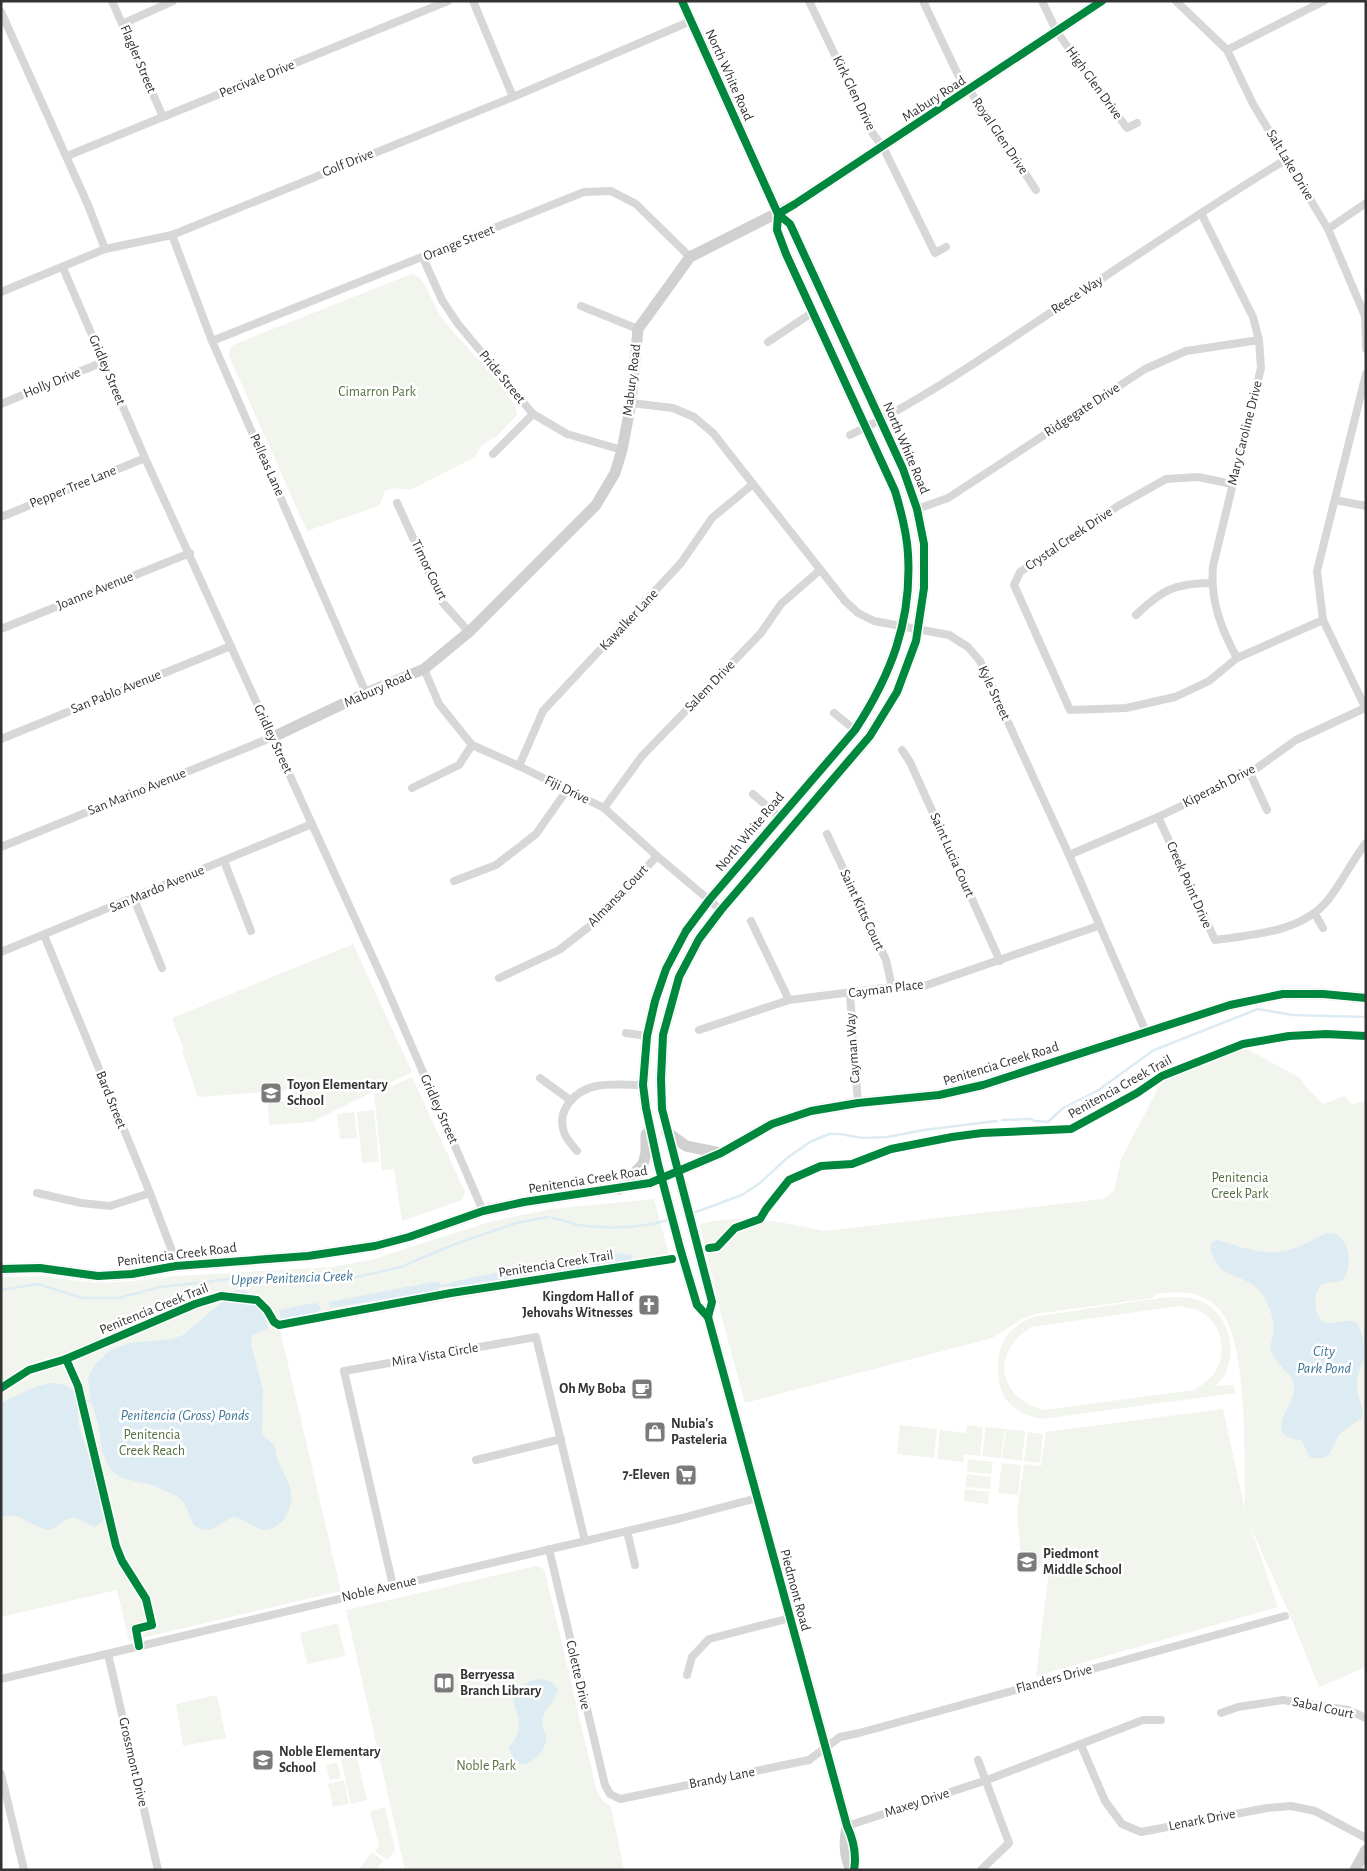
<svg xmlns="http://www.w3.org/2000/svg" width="1367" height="1871" font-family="'Alegreya Sans',sans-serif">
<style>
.green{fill:#f1f5ed;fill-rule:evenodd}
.water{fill:#ddebf3}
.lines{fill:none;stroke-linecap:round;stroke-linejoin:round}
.stream{stroke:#ddebf3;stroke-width:2.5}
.street{stroke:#d7d7d7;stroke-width:8}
.secondary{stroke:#d0d0d0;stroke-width:11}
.cycleway-casing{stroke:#fff;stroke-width:11}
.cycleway{stroke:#00873e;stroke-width:8}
.labels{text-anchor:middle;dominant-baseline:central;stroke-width:5;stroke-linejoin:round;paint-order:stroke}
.street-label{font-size:14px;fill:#333;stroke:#fff}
.park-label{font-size:14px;fill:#56703f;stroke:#fff}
.poi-label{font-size:14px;font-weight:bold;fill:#333;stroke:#fff;text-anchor:start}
.water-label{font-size:15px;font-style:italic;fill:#3f7597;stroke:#fff}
</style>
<rect width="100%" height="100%" fill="#fff"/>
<g class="green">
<path d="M411,274C424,275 431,299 437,310C449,333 518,395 517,415L497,436L482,445L475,457L410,490L393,488L385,491L379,506L307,531L229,356L230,348L233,345Z"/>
<polygon points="353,944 412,1072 312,1122 269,1125 268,1102 294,1101 293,1090 198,1097 182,1051 184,1050 172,1018"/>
<path d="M1242,1046L1300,1078L1305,1086L1323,1104L1345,1096L1352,1104L1366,1101V1667L1319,1687L1292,1620L1249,1523L1278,1607L1036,1676L1049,1570L1021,1562L1017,1512L1024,1464L1041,1466L1046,1432L1223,1409L1245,1510C1244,1465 1249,1340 1219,1309C1201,1290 1179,1291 1155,1294L1153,1298L1035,1314L1022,1319L992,1338L745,1403L723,1322L700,1224C741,1213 783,1222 824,1231L1103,1199L1114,1191L1121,1159L1161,1083L1186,1068Z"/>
<polygon points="412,1077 465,1192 462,1200 402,1221 394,1169 382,1170 374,1094"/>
<polygon points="374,1110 379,1162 362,1163 357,1112"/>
<polygon points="354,1112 357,1138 340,1139 337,1114"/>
<polygon points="654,1199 671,1262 280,1330 341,1591 129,1641 117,1590 1,1617 1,1277 41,1276 96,1283 135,1281 175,1276 333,1267 374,1259 489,1222 551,1209"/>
<path d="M1167,1297C1179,1297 1190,1296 1201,1301C1228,1314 1238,1348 1225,1374C1223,1378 1219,1382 1216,1386L1234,1385L1235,1393L1041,1419C1027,1416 1014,1411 1005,1398C1000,1391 999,1380 998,1372C997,1345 1006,1329 1032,1317ZM1178,1306C1187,1308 1196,1308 1204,1314C1222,1326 1226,1350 1217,1369C1212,1378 1202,1385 1194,1390L1044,1410C997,1398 991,1352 1031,1327Z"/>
<polygon points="900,1425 937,1429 934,1458 897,1454"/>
<polygon points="967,1425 983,1427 980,1456 964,1454 963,1462 937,1459 940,1430 966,1433"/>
<polygon points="986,1427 1005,1429 1001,1458 982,1456"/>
<polygon points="1006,1429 1025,1431 1022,1461 1002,1458"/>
<polygon points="1028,1432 1043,1434 1040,1463 1024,1461"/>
<polygon points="968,1459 993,1462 991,1474 967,1472"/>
<polygon points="1002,1463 1021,1465 1018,1495 998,1493"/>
<polygon points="967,1474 991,1477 990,1489 965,1487"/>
<polygon points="965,1489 989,1492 988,1504 964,1501"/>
<polygon points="536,1566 542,1568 545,1572 597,1792 604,1802 611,1807 624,1870 405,1870 346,1610"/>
<polygon points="338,1623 345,1656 307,1664 300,1633"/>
<polygon points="217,1695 226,1738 183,1746 176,1704"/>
<polygon points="356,1754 367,1800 351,1804 340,1755"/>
<polygon points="337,1762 341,1778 330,1780 326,1765"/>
<polygon points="344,1780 349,1804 333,1807 328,1784"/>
<polygon points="385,1807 395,1850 387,1860 375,1851 379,1846 370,1811"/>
<polygon points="372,1852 383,1861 376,1870 358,1870"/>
</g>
<g class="water">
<path d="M1327,1233C1331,1234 1335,1233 1339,1236C1351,1245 1352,1270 1342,1281C1336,1282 1329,1282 1323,1284C1312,1290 1313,1316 1324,1322C1334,1327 1353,1314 1359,1327C1363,1335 1366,1353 1363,1361C1360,1369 1356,1378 1357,1387C1357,1396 1362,1405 1363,1414L1361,1418C1355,1423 1347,1427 1341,1433C1331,1444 1334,1464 1310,1457L1301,1440L1287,1437L1282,1432C1277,1412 1304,1397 1290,1376C1287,1371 1282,1368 1279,1364C1276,1360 1273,1355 1270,1350C1270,1343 1274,1336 1274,1328C1273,1315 1267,1298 1258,1289C1244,1274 1222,1280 1213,1256C1210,1251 1210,1247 1212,1242L1217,1240C1246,1248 1268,1259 1298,1247C1308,1243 1317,1237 1327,1233Z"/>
<path d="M618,1253L632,1255V1259C621,1264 603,1267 591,1265L590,1259Z"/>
<polygon points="576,1257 586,1260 585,1267 551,1275 451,1288 451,1283 460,1280"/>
<polygon points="433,1282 440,1283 441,1286 436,1291 330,1308 329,1302"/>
<path d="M239,1290L248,1292V1298L265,1312L268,1328L252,1335L251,1344L263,1390L262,1434L275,1446C276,1472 300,1483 288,1512C285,1517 284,1521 279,1524C275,1527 270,1530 265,1530C253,1528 245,1518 232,1517L214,1528L207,1530L201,1529L194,1525L184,1503L177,1496L152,1485L122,1478L115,1474L109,1467L102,1451L98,1424L91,1400L88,1378L94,1366L109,1351L130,1343L172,1339L183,1335L235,1291Z"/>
<polygon points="314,1303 318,1304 321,1308 315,1314 281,1320 279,1310"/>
<path d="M52,1383C59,1383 68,1385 73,1391C80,1401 77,1414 79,1425C84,1447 109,1502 103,1521L94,1527C88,1525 83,1520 76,1518C63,1516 57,1532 45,1529C30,1526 17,1509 1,1518V1403L37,1386Z"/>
<path d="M543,1679L551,1682L558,1689C556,1701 546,1706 543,1717C540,1726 546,1731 546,1740C546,1748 534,1762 526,1764C522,1765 519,1763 515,1762L509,1748C514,1740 520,1733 519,1723C519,1716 515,1710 514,1704C512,1687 529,1680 543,1679Z"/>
</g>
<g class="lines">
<g class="stream">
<polyline points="1002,1120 1031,1119 1035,1121 1048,1122 1063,1108 1097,1091 1154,1050 1258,1009 1292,1015 1366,1017"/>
<polyline points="693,1213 742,1195 760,1183 787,1158 810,1142 829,1134 840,1134 863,1138 887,1137 924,1130 997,1121"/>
<path d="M552,1218C563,1220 575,1225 586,1226C613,1229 643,1227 669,1220"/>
<polyline points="440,1286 454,1284"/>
<polyline points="1,1290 38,1284 82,1298 119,1298 160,1287 231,1279 352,1278 401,1267 455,1244 516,1223 548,1217"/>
<polyline points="76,1404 92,1400"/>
</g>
<g class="street">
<polyline points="112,1 163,117"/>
<polyline points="473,1 513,97"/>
<polyline points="809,1 873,134 883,147 935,253 946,247"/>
<polyline points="923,1 958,75 985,112 1036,190"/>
<polyline points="1042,1 1057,32 1127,128 1137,123"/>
<polyline points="1176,1 1227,50 1253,104 1328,229 1365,316 1366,349"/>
<polyline points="1,12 88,205 105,249"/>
<polyline points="122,24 173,1"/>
<polyline points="1227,50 1324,1"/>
<polyline points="67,156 448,1"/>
<path d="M1201,213L1253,317L1259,340L1261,368L1213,566C1210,600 1221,629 1237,658"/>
<polyline points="1328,229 1366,203"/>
<polyline points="172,235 212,341 366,693"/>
<polyline points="423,258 442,300 458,324 533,414 567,434 622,450"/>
<polyline points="63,268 145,458 384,982 483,1211"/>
<polyline points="1,292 105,249 172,235 513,97 691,21"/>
<polyline points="581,306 638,329"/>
<polyline points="212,341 584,192 611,191 636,204 690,257"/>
<polyline points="768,342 813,312"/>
<polyline points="1366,374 1317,571 1323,620 1366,709"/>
<polyline points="631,403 673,408 694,417 713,433 845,601 858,613 874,621 949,635 968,647 980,661 1069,855 1146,1032"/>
<polyline points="1,404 103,362"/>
<path d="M850,435C915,404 975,363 1035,323C1118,268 1201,211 1287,159"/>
<polyline points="493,454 533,414"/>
<polyline points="1232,484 1198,477 1166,479 1118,506 1020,572 1014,585 1070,710 1126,708 1175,697 1209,681 1237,658 1323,620"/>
<polyline points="1335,500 1366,506"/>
<polyline points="397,503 443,603 469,632"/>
<polyline points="917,509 948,498 1145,369 1186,351 1259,340"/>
<polyline points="1,517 145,458"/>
<path d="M1136,615C1162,590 1175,583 1211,583"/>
<polyline points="1,629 190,553"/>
<polyline points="424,669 439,704 472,745 519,766 604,808 657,856 721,910"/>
<polyline points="834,713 855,730"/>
<polyline points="1,739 231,646"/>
<polyline points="902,750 910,762 1000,961"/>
<polyline points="519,766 543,711 681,563 712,518 753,484"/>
<polyline points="1250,773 1267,810"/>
<polyline points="412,788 459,765 472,745"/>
<polyline points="753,794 779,817"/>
<polyline points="604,808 642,756 761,633 781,604 820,570"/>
<path d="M1158,817L1215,940C1252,935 1302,932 1328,900C1342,882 1352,861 1366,843"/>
<polyline points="827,834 886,960 892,987"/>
<polyline points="1,847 273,737"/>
<polyline points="1069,855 1158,817 1250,773 1296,740 1365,708"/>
<polyline points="224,861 251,931"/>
<polyline points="454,881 496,865 536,834 567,790"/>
<polyline points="134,899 162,968"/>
<polyline points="1315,914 1323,928"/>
<polyline points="751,921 789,1000"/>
<polyline points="44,935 150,1193 172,1251 176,1266"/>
<polyline points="1,952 312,824"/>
<polyline points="499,978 559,950 599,919 657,856"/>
<polyline points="850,994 858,1103"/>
<polyline points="699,1030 789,1000 892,987 921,987 1098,926"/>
<polyline points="626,1033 647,1036"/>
<polyline points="540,1078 570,1100"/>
<path d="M577,1151C573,1146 568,1141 565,1135C555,1111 574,1091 596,1086C611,1083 628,1085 643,1085"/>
<polyline points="37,1193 81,1203 110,1206 150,1193"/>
<polyline points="476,1460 561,1439"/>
<polyline points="627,1531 635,1565"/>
<polyline points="549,1549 605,1785 610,1794 620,1799 809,1760 840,1737 859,1733 1285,1616"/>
<polyline points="393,1586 344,1371 536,1337 585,1541"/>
<polyline points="108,1654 158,1870"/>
<polyline points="687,1675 692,1657 709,1639 790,1618"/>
<polyline points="1,1679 678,1519 757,1498"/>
<polyline points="1221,1713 1238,1707 1283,1700 1348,1710 1366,1718"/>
<polyline points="1081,1745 1105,1801 1122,1824 1141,1832 1267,1808 1291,1806 1315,1811 1366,1838"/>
<polyline points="978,1760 1009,1843 981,1870"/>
<polyline points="1,1774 24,1870"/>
<polyline points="847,1826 987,1780 1143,1720 1161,1720"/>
</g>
<g class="secondary">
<path d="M682,1L778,214L790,224L903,469L917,509L924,544V588L916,641L897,692L870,736L721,910L699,939L679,977L663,1035L661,1079L662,1109L712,1302L708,1317L847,1826C854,1841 857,1854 854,1870"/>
<polyline points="273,737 366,693 424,669 469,632 596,505 615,473 622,450 631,403 638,329 690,257 795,204 1102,1"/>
<polyline points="667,1132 686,1146 721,1153"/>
<polyline points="619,1189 643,1164 646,1153 646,1134"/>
<polyline points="1,1269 40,1268 98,1276 132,1274 176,1266 308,1256 375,1246 409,1237 483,1211 524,1202 650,1183 721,1153 772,1124 811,1111 858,1103 939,1095 983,1085 1230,1005 1283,994 1323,994 1366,998"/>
<path d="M708,1317L697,1305L680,1248L658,1164L646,1108L643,1085L647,1036L655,1001L666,969L686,931L710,899L855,730C891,675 912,621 908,554C907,533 901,511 895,491L786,254L777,230L778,214"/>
<path d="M847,1826C844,1842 844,1855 851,1870"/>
<polyline points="1355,1870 1366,1850"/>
</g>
<g class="cycleway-casing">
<g id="cycleway">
<path d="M682,1L778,214L790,224L903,469L917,509L924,544V588L916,641L897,692L870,736L721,910L699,939L679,977L663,1035L661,1079L662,1109L712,1302L708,1317L847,1826C854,1841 857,1854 854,1870"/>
<polyline points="778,214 795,204 1102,1"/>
<polyline points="709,1248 717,1247 735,1228 760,1219 766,1209 789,1180 821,1166 852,1164 891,1149 952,1137 982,1133 1071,1129 1137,1093 1162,1076 1243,1044 1289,1036 1326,1034 1366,1036"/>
<polyline points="1,1269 40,1268 98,1276 132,1274 176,1266 308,1256 375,1246 409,1237 483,1211 524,1202 650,1183 721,1153 772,1124 811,1111 858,1103 939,1095 983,1085 1230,1005 1283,994 1323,994 1366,998"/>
<path d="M708,1317L697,1305L680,1248L658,1164L646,1108L643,1085L647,1036L655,1001L666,969L686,931L710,899L855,730C891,675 912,621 908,554C907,533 901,511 895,491L786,254L777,230L778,214"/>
<polyline points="66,1359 78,1386 116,1546 122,1561 146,1599 152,1625 136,1629 139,1646"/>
<polyline points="1,1388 29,1370 66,1359 195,1304 221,1296 257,1300 267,1310 274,1322 279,1325 451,1293 672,1259"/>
</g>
</g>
<use href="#cycleway" class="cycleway"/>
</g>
<defs>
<g id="school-square" transform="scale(1.125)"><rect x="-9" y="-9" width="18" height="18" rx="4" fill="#7a7a7a" stroke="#fff"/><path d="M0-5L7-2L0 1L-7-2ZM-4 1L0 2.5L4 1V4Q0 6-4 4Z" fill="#fff"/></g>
<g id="church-square" transform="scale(1.125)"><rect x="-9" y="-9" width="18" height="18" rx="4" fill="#7a7a7a" stroke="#fff"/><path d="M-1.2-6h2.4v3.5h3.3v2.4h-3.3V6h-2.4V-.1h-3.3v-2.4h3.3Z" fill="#fff"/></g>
<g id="cafe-square" transform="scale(1.125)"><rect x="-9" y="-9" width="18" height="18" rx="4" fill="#7a7a7a" stroke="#fff"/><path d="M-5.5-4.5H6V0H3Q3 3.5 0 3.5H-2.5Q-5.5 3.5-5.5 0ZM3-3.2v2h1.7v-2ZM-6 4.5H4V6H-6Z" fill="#fff"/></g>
<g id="shop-square" transform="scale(1.125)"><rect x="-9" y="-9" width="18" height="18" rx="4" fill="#7a7a7a" stroke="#fff"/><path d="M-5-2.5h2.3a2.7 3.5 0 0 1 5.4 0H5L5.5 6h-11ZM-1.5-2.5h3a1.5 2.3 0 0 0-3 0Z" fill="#fff"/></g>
<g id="supermarket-square" transform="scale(1.125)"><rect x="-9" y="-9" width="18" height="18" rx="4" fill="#7a7a7a" stroke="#fff"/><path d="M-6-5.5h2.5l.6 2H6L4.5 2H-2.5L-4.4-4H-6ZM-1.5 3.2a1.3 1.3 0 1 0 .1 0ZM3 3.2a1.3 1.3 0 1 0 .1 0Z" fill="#fff"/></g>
<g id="library-square" transform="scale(1.125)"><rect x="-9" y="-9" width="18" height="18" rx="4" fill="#7a7a7a" stroke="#fff"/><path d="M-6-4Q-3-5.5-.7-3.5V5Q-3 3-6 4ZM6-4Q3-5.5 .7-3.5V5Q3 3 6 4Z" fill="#fff"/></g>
</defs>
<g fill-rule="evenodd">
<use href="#school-square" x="271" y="1093"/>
<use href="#church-square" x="649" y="1305"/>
<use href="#cafe-square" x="642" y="1389"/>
<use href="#shop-square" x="655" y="1432"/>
<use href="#supermarket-square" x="686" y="1475"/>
<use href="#school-square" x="1027" y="1562"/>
<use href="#library-square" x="444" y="1683"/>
<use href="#school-square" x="263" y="1760"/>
</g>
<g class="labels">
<g class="street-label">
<text transform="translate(138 59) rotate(67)">Flagler Street</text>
<text transform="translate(729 75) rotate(66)">North White Road</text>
<text transform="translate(257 79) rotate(-22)">Percivale Drive</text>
<text transform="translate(1094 83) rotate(54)">High Glen Drive</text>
<text transform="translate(854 93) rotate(64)">Kirk Glen Drive</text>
<text transform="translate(934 99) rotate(-33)">Mabury Road</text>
<text transform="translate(1000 136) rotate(56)">Royal Glen Drive</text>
<text transform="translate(348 163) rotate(-22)">Golf Drive</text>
<text transform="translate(1290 165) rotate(59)">Salt Lake Drive</text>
<text transform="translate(459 243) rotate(-22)">Orange Street</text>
<text transform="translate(1077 295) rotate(-33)">Reece Way</text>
<text transform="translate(107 370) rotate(67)">Gridley Street</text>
<text transform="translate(502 377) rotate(50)">Pride Street</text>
<text transform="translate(632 380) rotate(-83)">Mabury Road</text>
<text transform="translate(52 383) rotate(-22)">Holly Drive</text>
<text transform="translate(1082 410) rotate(-33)">Ridgegate Drive</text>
<text transform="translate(1245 433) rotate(-76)">Mary Caroline Drive</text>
<text transform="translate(906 448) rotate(67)">North White Road</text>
<text transform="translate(267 465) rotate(66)">Pelleas Lane</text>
<text transform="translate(73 487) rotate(-22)">Pepper Tree Lane</text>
<text transform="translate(1069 539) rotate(-34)">Crystal Creek Drive</text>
<text transform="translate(429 570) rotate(64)">Timor Court</text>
<text transform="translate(95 591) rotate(-22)">Joanne Avenue</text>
<text transform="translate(629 620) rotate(-47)">Kawalker Lane</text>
<text transform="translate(710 686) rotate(-46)">Salem Drive</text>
<text transform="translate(378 689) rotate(-24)">Mabury Road</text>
<text transform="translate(116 692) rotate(-22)">San Pablo Avenue</text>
<text transform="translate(994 693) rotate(65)">Kyle Street</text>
<text transform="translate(273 739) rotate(65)">Gridley Street</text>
<text transform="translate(1219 786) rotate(-27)">Kiperash Drive</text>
<text transform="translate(567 790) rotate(26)">Fiji Drive</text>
<text transform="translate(137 792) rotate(-22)">San Marino Avenue</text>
<text transform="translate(750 832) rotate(-50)">North White Road</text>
<text transform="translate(952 855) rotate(66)">Saint Lucia Court</text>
<text transform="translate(1189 885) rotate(66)">Creek Point Drive</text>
<text transform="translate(157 889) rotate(-23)">San Mardo Avenue</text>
<text transform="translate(618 896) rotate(-46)">Almansa Court</text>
<text transform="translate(862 910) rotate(65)">Saint Kitts Court</text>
<text transform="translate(886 989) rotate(-7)">Cayman Place</text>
<text transform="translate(853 1048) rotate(-94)">Cayman Way</text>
<text transform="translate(1001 1064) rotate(-17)">Penitencia Creek Road</text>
<text transform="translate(1120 1087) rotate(-29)">Penitencia Creek Trail</text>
<text transform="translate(111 1100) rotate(68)">Bard Street</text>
<text transform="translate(439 1109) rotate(66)">Gridley Street</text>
<text transform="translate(588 1180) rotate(-9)">Penitencia Creek Road</text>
<text transform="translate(177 1255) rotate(-7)">Penitencia Creek Road</text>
<text transform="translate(556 1264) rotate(-9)">Penitencia Creek Trail</text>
<text transform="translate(154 1309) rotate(-22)">Penitencia Creek Trail</text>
<text transform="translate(435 1355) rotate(-10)">Mira Vista Circle</text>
<text transform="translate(379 1589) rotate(-13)">Noble Avenue</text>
<text transform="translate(795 1590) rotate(75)">Piedmont Road</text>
<text transform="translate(578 1675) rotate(77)">Colette Drive</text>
<text transform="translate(1054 1679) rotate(-15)">Flanders Drive</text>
<text transform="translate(1323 1708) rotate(12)">Sabal Court</text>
<text transform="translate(133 1762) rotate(77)">Grossmont Drive</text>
<text transform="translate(722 1778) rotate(-11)">Brandy Lane</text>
<text transform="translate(917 1803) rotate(-18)">Maxey Drive</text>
<text transform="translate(1202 1820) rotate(-11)">Lenark Drive</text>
</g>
<g class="park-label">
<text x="377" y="392">Cimarron Park</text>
<text x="1240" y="1178">Penitencia<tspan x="1240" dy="16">Creek Park</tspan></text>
<text x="152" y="1435">Penitencia<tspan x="152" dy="16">Creek Reach</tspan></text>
<text x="486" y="1766">Noble Park</text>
</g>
<g class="poi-label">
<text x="287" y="1085">Toyon Elementary<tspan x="287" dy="16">School</tspan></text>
<text x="633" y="1297" text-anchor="end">Kingdom Hall of<tspan x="633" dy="16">Jehovahs Witnesses</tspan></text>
<text x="626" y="1389" text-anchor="end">Oh My Boba</text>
<text x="671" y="1424">Nubia's<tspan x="671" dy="16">Pasteleria</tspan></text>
<text x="670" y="1475" text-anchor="end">7-Eleven</text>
<text x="1043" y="1554">Piedmont<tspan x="1043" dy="16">Middle School</tspan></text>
<text x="460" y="1675">Berryessa<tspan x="460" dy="16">Branch Library</tspan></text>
<text x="279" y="1752">Noble Elementary<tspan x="279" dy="16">School</tspan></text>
</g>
<g class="water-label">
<text transform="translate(292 1278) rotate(-2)">Upper Penitencia Creek</text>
<text x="1324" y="1351">City<tspan x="1324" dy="17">Park Pond</tspan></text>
<text x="185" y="1415">Penitencia (Gross) Ponds</text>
</g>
</g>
<rect width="1367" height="1871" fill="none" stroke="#333333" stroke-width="5"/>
</svg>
